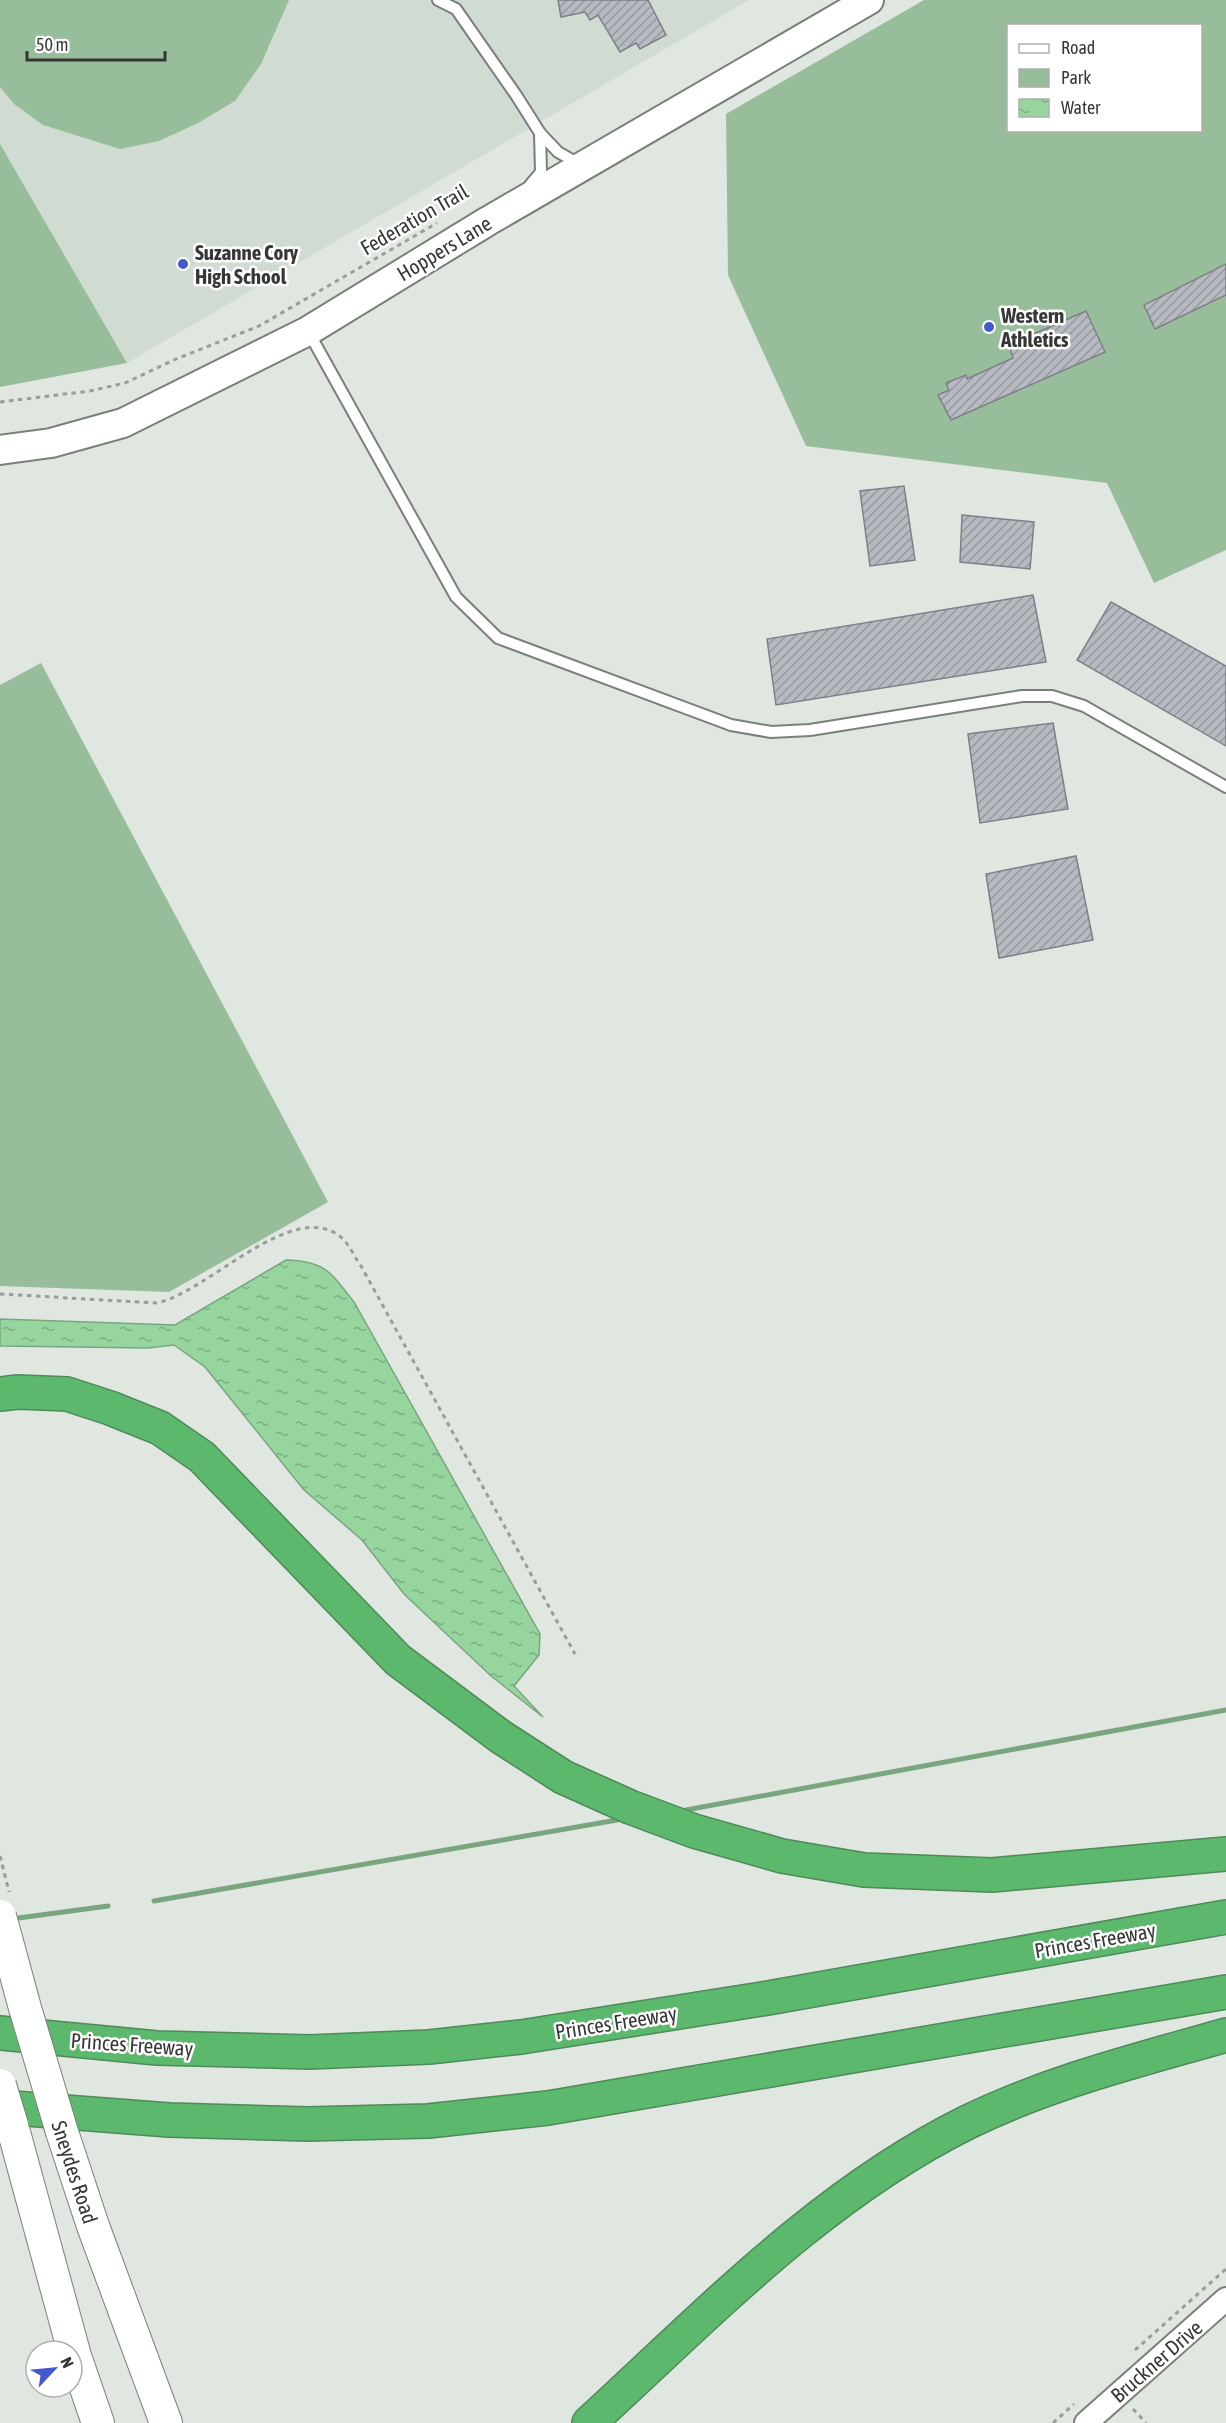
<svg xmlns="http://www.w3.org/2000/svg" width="1226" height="2423" font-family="'Asap Condensed',sans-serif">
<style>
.built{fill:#d0dcd1}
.green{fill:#97bd9b;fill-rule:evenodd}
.water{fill:url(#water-ripples);stroke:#79a67f;stroke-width:1.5}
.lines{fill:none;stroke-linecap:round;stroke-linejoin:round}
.stream{stroke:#79a67f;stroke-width:5}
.building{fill:url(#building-hatch);stroke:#7e8087;stroke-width:1.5}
.service-casing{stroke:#7a7f7a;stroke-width:14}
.minor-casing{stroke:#7a7f7a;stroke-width:26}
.tertiary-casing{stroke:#7a7f7a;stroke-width:32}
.secondary-casing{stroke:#7a7f7a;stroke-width:34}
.motorway-casing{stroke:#4e8b59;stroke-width:36}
.path{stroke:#9a9e9a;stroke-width:3;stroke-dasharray:4.5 4.5;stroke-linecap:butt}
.service{stroke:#fff;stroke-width:10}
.minor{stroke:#fff;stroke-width:22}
.tertiary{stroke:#fff;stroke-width:28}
.secondary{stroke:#fff;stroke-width:32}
.motorway{stroke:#5bb86c;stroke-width:33}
.secondary-bridge-casing{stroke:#7a7f7a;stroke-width:34;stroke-linecap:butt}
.path-bridge{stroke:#9a9e9a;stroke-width:3;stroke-dasharray:4.5 4.5;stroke-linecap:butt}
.secondary-bridge{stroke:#fff;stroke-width:32}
.poi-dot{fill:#4658cd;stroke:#fff;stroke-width:2}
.labels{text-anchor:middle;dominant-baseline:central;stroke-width:5;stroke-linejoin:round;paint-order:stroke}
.street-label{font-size:21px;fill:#363836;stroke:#fff}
.poi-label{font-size:21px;font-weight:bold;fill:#363836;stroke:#fff;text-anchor:start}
</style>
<defs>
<pattern id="water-ripples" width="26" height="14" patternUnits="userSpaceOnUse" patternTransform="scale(1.5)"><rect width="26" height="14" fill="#96d59e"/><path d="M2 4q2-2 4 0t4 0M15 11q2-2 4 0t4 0" fill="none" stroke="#7bae82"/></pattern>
<pattern id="building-hatch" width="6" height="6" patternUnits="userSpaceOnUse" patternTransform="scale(1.5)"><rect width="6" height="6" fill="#b7bac1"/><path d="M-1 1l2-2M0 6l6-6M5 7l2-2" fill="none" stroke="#96989e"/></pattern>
</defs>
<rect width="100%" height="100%" fill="#e0e6e0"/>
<polygon class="built" points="0,0 749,0 127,363 0,144"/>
<g class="green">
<polygon points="0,0 289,0 261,64 235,101 198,123 159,141 120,149 43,125 14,104 0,87"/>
<path d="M924,0H1226V550L1154,583L1107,483L806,446L728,275L726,114ZM1008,26H1200V130H1008Z"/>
<polygon points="0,144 127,363 0,387"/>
<polygon points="41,663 328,1202 169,1292 0,1286 0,685"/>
</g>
<path class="water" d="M286,1260C326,1261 331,1273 354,1302L540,1634L539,1655L514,1686L543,1717L490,1675L404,1594L362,1540L304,1490L205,1367L174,1345L148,1348L0,1346V1319L175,1325Z"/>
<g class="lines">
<g class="stream">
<polyline points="686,1810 1226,1710"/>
<polyline points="154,1901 617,1820"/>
<polyline points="11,1919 108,1906"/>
</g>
</g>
<g class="building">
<polygon points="558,0 648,0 666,35 640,49 636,43 620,52 598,15 590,20 585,12 561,17"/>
<polygon points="1226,264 1226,295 1155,329 1144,305"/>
<polygon points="1086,311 1105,352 951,420 938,395 949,390 946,383 966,375 967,379 1013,358 1009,345"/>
<polygon points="904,486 915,560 870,566 860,491"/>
<polygon points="962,515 1034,522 1030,569 960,562"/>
<polygon points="1033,595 1046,662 776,705 767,639"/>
<polygon points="1111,602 1226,666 1226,746 1077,660"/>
<polygon points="1053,723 1068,809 980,823 968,734"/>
<polygon points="1076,856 1093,940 999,958 986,874"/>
</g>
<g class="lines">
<g class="service-casing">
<g id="service">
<polyline points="438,0 456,9 516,95 540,133 558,152 572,160 581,160"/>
<polyline points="530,185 541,172 540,133"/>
<polyline points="308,331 456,597 498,638 731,725 771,732 810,730 1022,696 1052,696 1084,706 1226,787"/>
</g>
</g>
<g class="minor-casing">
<polyline id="minor" points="1086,2423 1226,2299"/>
</g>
<g class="tertiary-casing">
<polyline id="tertiary" points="0,450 51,443 123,423 308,331 488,221 869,0"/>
</g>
<g class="secondary-casing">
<g id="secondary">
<polyline points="12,2125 75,2356 98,2423"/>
<polyline points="62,2132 93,2226 166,2423"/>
</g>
</g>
<g class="motorway-casing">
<g id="motorway">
<polyline points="0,1394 18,1392 67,1394 110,1408 160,1428 202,1457 398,1660 501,1737 563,1777 630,1807 694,1831 782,1856 864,1870 992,1875 1226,1854"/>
<polyline points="0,2033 157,2048 310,2052 429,2047 521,2037 768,1998 1226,1917"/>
<polyline points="0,2107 169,2120 308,2124 428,2121 548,2108 1226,1992"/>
<path d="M589,2423C708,2314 822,2194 968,2122C1050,2082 1139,2060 1226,2035"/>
</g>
</g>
<g class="path">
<polyline points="0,402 90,391 125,383 176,359 259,326 437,223"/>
<path d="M0,1294L156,1303C207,1294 295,1194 343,1239C350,1246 355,1258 361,1266L575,1654"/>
<polyline points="1135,2350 1226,2269"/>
<polyline points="1133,2409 1146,2423"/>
<polyline points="1053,2423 1074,2404"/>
</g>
<use href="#service" class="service"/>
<use href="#minor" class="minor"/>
<use href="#tertiary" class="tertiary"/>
<use href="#secondary" class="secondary"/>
<use href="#motorway" class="motorway"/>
<g class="secondary-bridge-casing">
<g id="secondary-bridge">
<polyline points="0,1916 25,2008 62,2132"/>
<polyline points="0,2085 12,2125"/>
</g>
</g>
<polyline class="path-bridge" points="0,1856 9,1892"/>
<use href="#secondary-bridge" class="secondary-bridge"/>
</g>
<g class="poi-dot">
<circle cx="183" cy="264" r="6"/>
<circle cx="989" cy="327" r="6"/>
</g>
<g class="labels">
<g class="street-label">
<text transform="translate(414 219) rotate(-30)">Federation Trail</text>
<text transform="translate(444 248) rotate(-31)">Hoppers Lane</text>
<text transform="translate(1095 1940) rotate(-10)">Princes Freeway</text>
<text transform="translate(616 2022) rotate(-9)">Princes Freeway</text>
<text transform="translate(132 2044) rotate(4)">Princes Freeway</text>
<text transform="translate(75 2172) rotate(72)">Sneydes Road</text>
<text transform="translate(1156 2361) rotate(-41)">Bruckner Drive</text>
</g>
<g class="poi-label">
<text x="195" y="252">Suzanne Cory<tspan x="195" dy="24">High School</tspan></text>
<text x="1001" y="315">Western<tspan x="1001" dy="24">Athletics</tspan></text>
</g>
</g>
<rect x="1007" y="24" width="195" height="108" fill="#ffffff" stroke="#afafaf" stroke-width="1.5"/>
<rect x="1019" y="44" width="30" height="9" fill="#ffffff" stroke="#afafaf" stroke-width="1.5"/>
<text x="1061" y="54" font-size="18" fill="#363836">Road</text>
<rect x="1019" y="69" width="30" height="18" fill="#97bd9b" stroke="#afafaf" stroke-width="1.5"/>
<text x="1061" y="84" font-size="18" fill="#363836">Park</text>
<rect x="1019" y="99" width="30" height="18" fill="url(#water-ripples)" stroke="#afafaf" stroke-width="1.5"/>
<text x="1061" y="114" font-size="18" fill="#363836">Water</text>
<g transform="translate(54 2369) rotate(64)"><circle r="28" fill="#ffffff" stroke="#afafaf" stroke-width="1.5"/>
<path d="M0-4.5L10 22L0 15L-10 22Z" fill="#4658cd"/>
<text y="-9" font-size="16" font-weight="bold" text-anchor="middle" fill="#363836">N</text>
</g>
<path d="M27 51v9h138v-9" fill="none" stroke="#363836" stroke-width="3"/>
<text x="36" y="51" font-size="18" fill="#363836" stroke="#ffffff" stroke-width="4.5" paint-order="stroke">50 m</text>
</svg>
